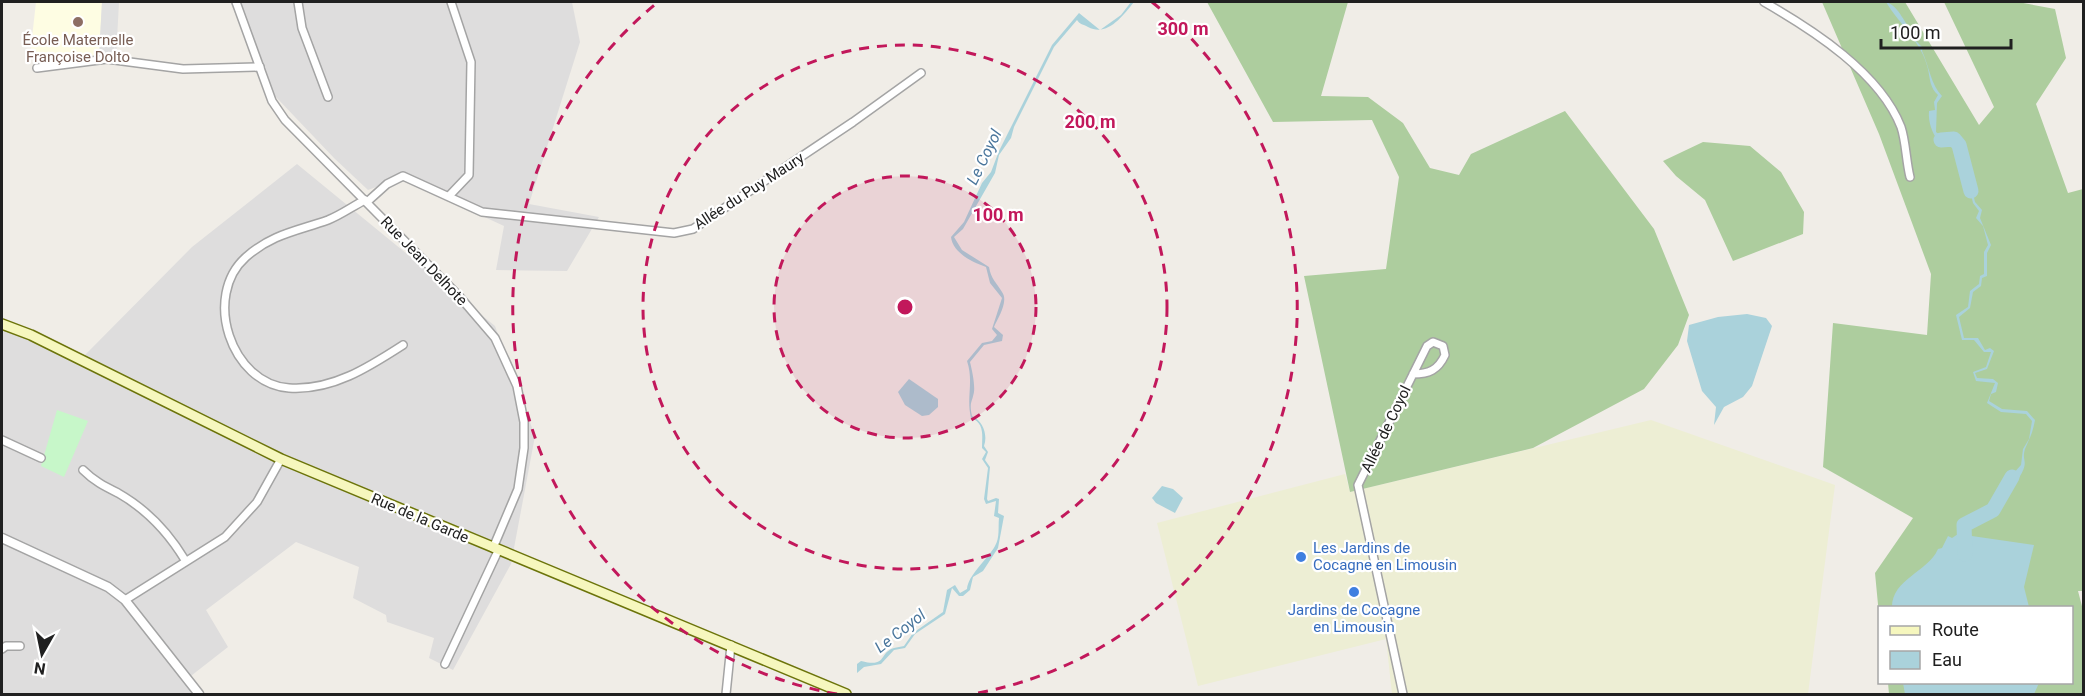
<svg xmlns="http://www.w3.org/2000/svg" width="2085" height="696" font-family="Roboto,sans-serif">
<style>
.residential{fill:#dedddd}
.education{fill:#fefde3}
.farmland{fill:#edeed4}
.forest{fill:#adcd9e}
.park{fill:#c7f7c9}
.parking{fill:#e0e0e0}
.water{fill:#aad2db}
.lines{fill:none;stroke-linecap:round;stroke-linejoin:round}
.river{stroke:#aad2db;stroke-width:15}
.minor-casing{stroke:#a4a4a4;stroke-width:10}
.tertiary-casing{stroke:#a4a4a4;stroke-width:11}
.secondary-casing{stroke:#6c740a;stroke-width:12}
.minor{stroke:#fff;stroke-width:7}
.tertiary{stroke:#fff;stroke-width:8}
.secondary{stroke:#f6f7be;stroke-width:9}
.ring{fill:none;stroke:#c2185b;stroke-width:3;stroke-dasharray:10 8}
.education-dot{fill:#8d6e63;stroke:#fff;stroke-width:2}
.shop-dot{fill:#3f7fe0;stroke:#fff;stroke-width:2}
.labels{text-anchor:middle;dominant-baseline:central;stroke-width:4.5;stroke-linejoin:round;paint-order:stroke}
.education-label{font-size:15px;fill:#785e54;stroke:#fff}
.street-label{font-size:15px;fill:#202020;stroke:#fff}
.shop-label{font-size:15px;fill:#366cbe;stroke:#fff;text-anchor:start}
.water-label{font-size:16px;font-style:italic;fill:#4a769c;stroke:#fff}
.centre{fill:#c2185b;stroke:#fff;stroke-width:3}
.ring-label{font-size:18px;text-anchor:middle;font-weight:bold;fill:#c2185b;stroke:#fff;stroke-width:4.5;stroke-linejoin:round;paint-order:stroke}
</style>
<rect width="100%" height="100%" fill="#f0ede7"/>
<g class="residential">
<polygon points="230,2 572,2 580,42 529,204 599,217 567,271 496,270 504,226 400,178 368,190 334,158 275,96"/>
<polygon points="297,164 495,326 535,436 511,564 453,670 429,658 434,638 387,622 386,615 353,598 359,567 296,542 206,610 228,647 187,679 200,694 2,694 2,326 83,357 192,247"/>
</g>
<polygon class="education" points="36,2 102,2 99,60 30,56"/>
<polygon class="farmland" points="1651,420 1835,485 1808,694 1392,694 1386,639 1198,686 1157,523 1345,474 1350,492"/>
<g class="forest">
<polygon points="1207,2 1348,2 1321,96 1368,97 1403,123 1430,168 1459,175 1471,154 1565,111 1654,229 1689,315 1678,345 1644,389 1533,448 1350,492 1304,276 1386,269 1399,177 1372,120 1273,122"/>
<polygon points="1822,2 1905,2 1979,125 1994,107 1944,2 2018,2 2055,9 2066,58 2036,104 2068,193 2083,189 2083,591 2078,591 2083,610 2083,694 1889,694 1888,683 2072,682 2072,608 1880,608 1879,615 1875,573 1913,518 1823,467 1833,323 1927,335 1931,274 1879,134"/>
<polygon points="1703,142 1750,146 1781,172 1804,212 1803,234 1733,261 1705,200 1676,176 1663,161"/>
</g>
<polygon class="park" points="57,410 88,421 64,477 41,466"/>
<polygon class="parking" points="102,2 119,2 116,57 99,55"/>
<g class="water">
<path d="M1131,2H1134C1122,17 1107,37 1088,27C1083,24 1080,25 1077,20L1054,47L1014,127L1011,138L999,155L995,173L963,229L954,237L962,250L989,267C991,279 996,282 1002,292C1009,301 998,318 994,327L1003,335L1002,341L984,345L970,362C972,370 975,384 974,392C972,403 969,402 972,416C983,421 988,435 984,446L988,452L985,460L990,467L987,499L988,501L996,498L999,499L998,513L1004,516L998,548L983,571L973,577L970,590L963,596H959L952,588L945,614L915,634L905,648L894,650L881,664L864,667L857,673V664L861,661C888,668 878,653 894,648C897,647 901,647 904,646L913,633L943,612L947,590L955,585L960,593L967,589C968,575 987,560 995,546C1000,538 998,527 999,518L994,516L996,501L986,504L984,499L988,468L982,459L986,452L982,448C982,436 985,423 971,418C966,397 974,382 967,361L982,343L992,341L997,335L992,329L1002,298L990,283L986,267C972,262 953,253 951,237L964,222L982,183L991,172L999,151L1052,45L1079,13L1100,30L1121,15Z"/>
<path d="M1886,2C1900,6 1904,25 1915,34L1916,41L1923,48L1922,51C1929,66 1931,85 1942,96L1937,103L1936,132L1945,139L1956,135L1959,145L1939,142C1932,133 1928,122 1929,111L1935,110L1934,102L1938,95C1930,88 1930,79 1928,69C1922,42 1900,25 1886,2Z"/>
<path d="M1968,172L1975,202L1982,210L1980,218L1991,245L1987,253V276L1982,278L1981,286L1973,292L1970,308L1959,317L1964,338H1978L1985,350L1990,348L1994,351L1987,369L1975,373L1977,378L1993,379L1998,383L1996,392L1991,394L1989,401L2002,409L2027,411L2035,420C2032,435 2030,437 2025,449C2021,462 2030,460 2019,478L2012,479L2010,486L2007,485L2001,494L2003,499L1997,503L1996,510L1971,521L1967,528L1960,524L1991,509L1993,502L1999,499L2002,487L2008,484L2011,476L2021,465L2023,449L2029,439L2032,421L2026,414L2001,412L1987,403L1995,383L1976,381L1973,372L1986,367L1991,352H1984L1974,340H1962L1956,315L1968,307L1970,291L1979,284L1980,276L1984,274V252L1988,245L1983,226L1976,218L1979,211L1973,203L1966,173Z"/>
<polygon points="1747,314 1766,318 1772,326 1752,386 1743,397 1724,407 1714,425 1716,407 1702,391 1687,341 1689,325 1718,317"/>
<polygon points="909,379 938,399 938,407 929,415 922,416 905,405 898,392"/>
<polygon points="1162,486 1173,489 1183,498 1175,513 1156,503 1152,498"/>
<path d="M1958,534L2034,545L2024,587L2029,607H1892C1892,579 1928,572 1938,549L1942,548L1948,536L1952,538Z"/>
<polygon points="1903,683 1903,682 2039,683 2034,694 1905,694"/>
</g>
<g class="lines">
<g class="river">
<polyline points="1941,140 1954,139 1959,145 1971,191"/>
<polyline points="1965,554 1964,525 1993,510 2012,477"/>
</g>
<g class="minor-casing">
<g id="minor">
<polyline points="236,2 272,101 285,120 459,296 495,338 517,386 524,422 524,448 518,489 493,548"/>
<polyline points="298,2 302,28 328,97"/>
<path d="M1764,2C1813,30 1880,73 1901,127C1906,142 1906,161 1910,177"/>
<polyline points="37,68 107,59 183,69 260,67"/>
<polyline points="449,196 469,175 471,62 451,2"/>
<path d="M365,200C353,206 341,215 328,220C297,231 272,234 246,257C202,296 231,384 289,388C332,391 369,367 403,345"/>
<polyline points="367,202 387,184 403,176 482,212 674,233 693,229 853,122 921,73"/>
<polyline points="2,440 41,458"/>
<path d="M83,470C94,481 104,486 118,493C148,510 168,532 185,560"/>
<polyline points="125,600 225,537 257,502 281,459"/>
<polyline points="2,649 6,646 20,646"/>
<polyline points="445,664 498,551"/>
<polyline points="726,694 731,645"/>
<path d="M1403,694L1358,485L1427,346L1433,342L1443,346L1445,355C1438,370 1429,374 1413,374"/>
</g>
</g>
<g class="tertiary-casing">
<polyline id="tertiary" points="2,538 108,587 125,600 199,694"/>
</g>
<g class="secondary-casing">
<polyline id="secondary" points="2,324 31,335 281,459 846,694"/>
</g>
<use href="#minor" class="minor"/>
<use href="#tertiary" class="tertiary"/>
<use href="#secondary" class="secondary"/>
</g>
<circle cx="905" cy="307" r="131" fill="#c2185b" fill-opacity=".12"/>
<g class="ring">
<circle cx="905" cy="307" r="131"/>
<circle cx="905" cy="307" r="262"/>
<path d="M837 694A393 393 0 0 1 658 2M1152 2A393 393 0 0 1 973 694"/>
</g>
<circle class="education-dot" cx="78" cy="22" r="6"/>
<g class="shop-dot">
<circle cx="1301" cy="557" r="6"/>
<circle cx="1354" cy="592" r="6"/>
</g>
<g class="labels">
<g class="education-label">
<text x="78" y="40">École Maternelle<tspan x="78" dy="17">Françoise Dolto</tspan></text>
</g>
<g class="street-label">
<text transform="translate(749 191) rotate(-33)">Allée du Puy Maury</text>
<text transform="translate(424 261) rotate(46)">Rue Jean Delhote</text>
<text transform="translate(1386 429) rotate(-64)">Allée de Coyol</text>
<text transform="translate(420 518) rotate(23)">Rue de la Garde</text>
</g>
<g class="shop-label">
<text x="1313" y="548">Les Jardins de<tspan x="1313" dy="17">Cocagne en Limousin</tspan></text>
<text x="1354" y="610" text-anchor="middle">Jardins de Cocagne<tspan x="1354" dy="17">en Limousin</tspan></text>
</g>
<g class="water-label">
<text transform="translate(984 157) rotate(-64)">Le Coyol</text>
<text transform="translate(900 631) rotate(-38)">Le Coyol</text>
</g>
</g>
<circle cx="905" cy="307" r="9" class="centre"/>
<g class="ring-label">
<text x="1183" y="35">300 m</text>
<text x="1090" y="128">200 m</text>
<text x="998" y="221">100 m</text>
</g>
<rect width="2085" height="696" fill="none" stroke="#202020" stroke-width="6"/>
<rect x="1878" y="606" width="195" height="78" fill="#ffffff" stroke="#a6a6a6" stroke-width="1.5"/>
<rect x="1890" y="626" width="30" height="9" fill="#f6f7be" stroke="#a6a6a6" stroke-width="1.5"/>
<text x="1932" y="636" font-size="18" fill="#202020">Route</text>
<rect x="1890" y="651" width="30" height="18" fill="#aad2db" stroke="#a6a6a6" stroke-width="1.5"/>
<text x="1932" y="666" font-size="18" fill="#202020">Eau</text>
<g transform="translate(42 654) rotate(189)" stroke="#ffffff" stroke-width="4.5" paint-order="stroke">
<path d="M0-4.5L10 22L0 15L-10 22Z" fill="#202020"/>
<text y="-9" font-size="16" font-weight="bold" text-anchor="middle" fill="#202020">N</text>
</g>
<path d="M1881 39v9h130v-9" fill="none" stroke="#202020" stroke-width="3"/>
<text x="1890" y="39" font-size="18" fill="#202020" stroke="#ffffff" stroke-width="4.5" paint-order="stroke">100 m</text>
</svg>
